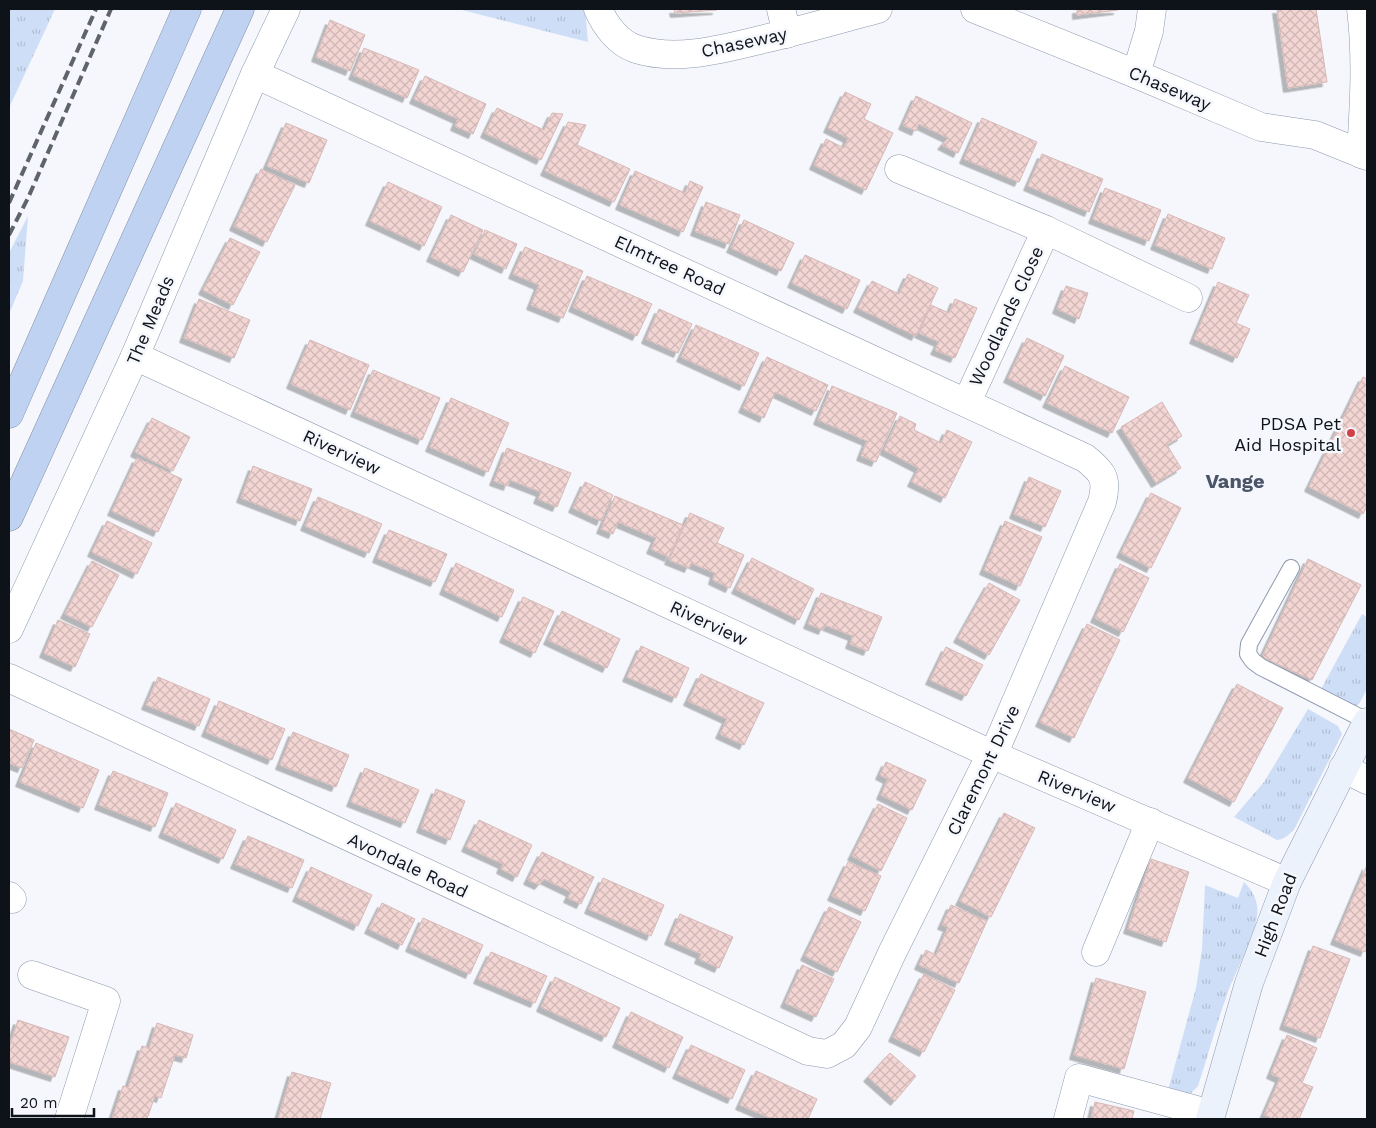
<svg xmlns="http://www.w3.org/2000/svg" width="1376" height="1128" font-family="'Work Sans',sans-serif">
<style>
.grass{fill:url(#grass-tufts)}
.building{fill:url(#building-cross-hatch);stroke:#d6b9b7;filter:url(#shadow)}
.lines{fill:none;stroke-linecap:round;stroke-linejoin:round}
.lane-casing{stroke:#8c99ad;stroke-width:18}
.street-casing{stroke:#8c99ad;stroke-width:29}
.secondary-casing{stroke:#8c99ad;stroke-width:29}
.highway-casing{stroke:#828fa6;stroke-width:29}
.lane{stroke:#fff;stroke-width:16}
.street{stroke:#fff;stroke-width:28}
.secondary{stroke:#ecf2fb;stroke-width:28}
.highway{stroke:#c0d2f1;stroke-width:28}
.rail{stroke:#5f636a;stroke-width:4;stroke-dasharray:10 5;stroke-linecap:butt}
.poi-dot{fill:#d04047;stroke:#f5f7fc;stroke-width:2}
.labels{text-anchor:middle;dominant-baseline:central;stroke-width:5;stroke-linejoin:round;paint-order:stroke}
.street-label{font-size:18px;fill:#0e131a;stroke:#f5f7fc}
.poi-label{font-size:18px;fill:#0e131a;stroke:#f5f7fc;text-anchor:end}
.quarter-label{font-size:20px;font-weight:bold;fill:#4a5568;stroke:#f5f7fc}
</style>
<defs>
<pattern id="grass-tufts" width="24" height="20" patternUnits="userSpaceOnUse" patternTransform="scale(1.25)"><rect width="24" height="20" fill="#cfdef7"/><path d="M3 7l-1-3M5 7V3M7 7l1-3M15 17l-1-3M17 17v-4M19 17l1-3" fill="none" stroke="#b1bed3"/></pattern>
<pattern id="building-cross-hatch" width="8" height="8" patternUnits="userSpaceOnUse" patternTransform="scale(1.25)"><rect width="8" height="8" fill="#f3d6d4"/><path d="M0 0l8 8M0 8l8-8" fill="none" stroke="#cfb7b5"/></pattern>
<filter id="shadow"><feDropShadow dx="-4.5" dy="4.5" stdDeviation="0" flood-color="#0004"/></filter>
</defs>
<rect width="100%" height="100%" fill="#f5f7fc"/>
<g class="grass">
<polygon points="9,9 55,9 9,108"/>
<polygon points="458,9 585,9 588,42"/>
<polygon points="28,216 23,281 9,314 9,253"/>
<polygon points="1362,614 1367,617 1367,689 1359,704 1352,708 1320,691"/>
<path d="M1308,709L1338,726L1342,734L1295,828C1289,835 1285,839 1277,840L1234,817L1264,782Z"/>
<path d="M1244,882C1254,892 1259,903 1257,916C1254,941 1235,971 1227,995C1216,1025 1208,1056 1198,1086L1189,1095L1167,1094L1196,988L1202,949L1205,885L1238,898Z"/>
</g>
<g class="building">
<polygon points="674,9 717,9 717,10 675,13"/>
<polygon points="1077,9 1118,9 1118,10 1077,15"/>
<polygon points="1277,9 1316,9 1327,82 1288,88"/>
<polygon points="330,20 365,35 350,71 316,57"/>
<polygon points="364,48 419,70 407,98 353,75"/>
<polygon points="425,76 486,104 473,134 455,126 458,119 414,99"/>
<polygon points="845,92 871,104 864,119 893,133 866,190 814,165 826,139 844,148 848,138 828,128"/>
<polygon points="916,96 972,123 958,153 942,145 948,138 919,124 916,131 903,125"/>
<polygon points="497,108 544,130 552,113 563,114 541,160 485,133"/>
<polygon points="982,118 1037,142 1019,182 964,159"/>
<polygon points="568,122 586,125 577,145 630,169 614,202 545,171"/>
<polygon points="286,123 327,140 309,183 267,166"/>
<polygon points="1042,154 1103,179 1089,212 1028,186"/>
<polygon points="261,169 295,185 267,242 234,226"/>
<polygon points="635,171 685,193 690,181 703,187 683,232 620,205"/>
<polygon points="388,182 442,207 424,246 370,221"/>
<polygon points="1105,188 1161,210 1149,241 1093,219"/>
<polygon points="706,202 740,215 729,244 695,231"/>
<polygon points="1168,214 1225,238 1212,269 1155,245"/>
<polygon points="451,215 483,230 463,272 431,257"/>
<polygon points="744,220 794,243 781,271 731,248"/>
<polygon points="485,230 517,244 506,269 474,254"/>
<polygon points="230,238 260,252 233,305 203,290"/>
<polygon points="525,247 583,271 563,318 531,305 539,285 513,274"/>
<polygon points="805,255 860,280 847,309 792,283"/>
<polygon points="908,274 938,288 916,336 858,308 872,281 899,294"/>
<polygon points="587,276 652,304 637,336 573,307"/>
<polygon points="1218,282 1249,295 1236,323 1250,329 1237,358 1194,339"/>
<polygon points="1066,286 1088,293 1079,319 1057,309"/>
<polygon points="199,299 250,320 234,358 184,338"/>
<polygon points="955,299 977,308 955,358 935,350 939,342 919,333 931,305 949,313"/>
<polygon points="659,309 692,324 678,353 646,339"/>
<polygon points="696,325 759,353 744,386 681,357"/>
<polygon points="1027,338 1064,356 1045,396 1008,378"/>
<polygon points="310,340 369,365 350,410 291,384"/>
<polygon points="767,357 828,385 816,411 775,392 764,418 743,408"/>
<polygon points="1065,366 1129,397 1112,433 1047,403"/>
<polygon points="373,370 440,398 422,440 355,412"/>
<polygon points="1363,377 1367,379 1367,506 1363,514 1309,487"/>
<polygon points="832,386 897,413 876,462 861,456 867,441 818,420"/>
<polygon points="451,398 509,423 488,472 430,447"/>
<polygon points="1162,402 1182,436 1167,445 1181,468 1156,483 1121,427"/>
<polygon points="900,416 916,424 914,430 941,443 947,430 972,442 945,498 912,482 919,468 884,450"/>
<polygon points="152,418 190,437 173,471 135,452"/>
<polygon points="507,448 571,473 557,507 538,499 541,492 510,480 508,486 494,481"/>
<polygon points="137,458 182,479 158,532 112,511"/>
<polygon points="253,466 312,489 300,521 241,498"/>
<polygon points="1029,477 1061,491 1045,527 1014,514"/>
<polygon points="585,482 613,495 601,521 573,508"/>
<polygon points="1151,493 1181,508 1151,568 1121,553"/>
<polygon points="615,496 683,525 669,557 651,549 656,538 618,522 613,534 601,529"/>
<polygon points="318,497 382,524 369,553 305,526"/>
<polygon points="690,513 724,528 717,543 744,555 730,588 713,580 715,573 691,563 689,568 669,560"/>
<polygon points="107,521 152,543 137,574 92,552"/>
<polygon points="1005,521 1042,537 1020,586 984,570"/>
<polygon points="389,530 447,554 435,582 377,558"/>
<polygon points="752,558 814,589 799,620 736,589"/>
<polygon points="1308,559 1361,585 1312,680 1262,657"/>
<polygon points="92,561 119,575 92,627 65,614"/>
<polygon points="456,563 514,590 502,617 444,590"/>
<polygon points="1120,564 1149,578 1123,632 1095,618"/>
<polygon points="989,583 1020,600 989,655 958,638"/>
<polygon points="821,593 882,617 868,651 850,644 853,636 825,625 823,630 808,624"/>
<polygon points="523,597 554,611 535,653 504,638"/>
<polygon points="562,611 620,639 607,668 548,640"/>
<polygon points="58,620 90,634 75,667 44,653"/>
<polygon points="1087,624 1120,640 1074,738 1040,722"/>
<polygon points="641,646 689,668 676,698 627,677"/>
<polygon points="946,647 983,665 966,696 930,680"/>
<polygon points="701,674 764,703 744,745 720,734 727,719 688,701"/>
<polygon points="158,677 210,699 199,726 146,705"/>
<polygon points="1237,684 1283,708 1234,802 1188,778"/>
<polygon points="219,701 285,729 272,760 206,732"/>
<polygon points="9,729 34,740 22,768 9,763"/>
<polygon points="293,732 349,755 336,787 280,765"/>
<polygon points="36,743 99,770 83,808 20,782"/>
<polygon points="886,762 926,780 912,810 881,795 888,779 880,775"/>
<polygon points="365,768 419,790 405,823 351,802"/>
<polygon points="113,771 168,793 155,827 99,805"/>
<polygon points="436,789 465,801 450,840 421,828"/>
<polygon points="176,803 236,830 223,859 163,833"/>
<polygon points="878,804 907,818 881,871 852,856"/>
<polygon points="1004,813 1035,828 991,917 960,901"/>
<polygon points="479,820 532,845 517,877 501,869 503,864 466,847"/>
<polygon points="248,836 304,860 292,888 235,864"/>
<polygon points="542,852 594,877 581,904 568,898 571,892 544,879 539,885 528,880"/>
<polygon points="1151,859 1189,872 1166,942 1128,929"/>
<polygon points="848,862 881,876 865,911 832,896"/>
<polygon points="1367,865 1367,947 1365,952 1335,940"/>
<polygon points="311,867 372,895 358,926 297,897"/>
<polygon points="603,878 664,905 651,936 589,909"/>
<polygon points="382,903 415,919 402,945 369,929"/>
<polygon points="951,905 987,921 959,983 919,965 926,950 936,955 948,927 942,925"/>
<polygon points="829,907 861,922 837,972 805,956"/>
<polygon points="680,914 733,937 719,968 699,959 701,954 669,940"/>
<polygon points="423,918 483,945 470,974 410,947"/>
<polygon points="1313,946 1350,959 1320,1038 1284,1025"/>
<polygon points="491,952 547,976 535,1003 478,979"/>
<polygon points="802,965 834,979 816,1017 785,1003"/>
<polygon points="924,974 955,990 924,1052 893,1037"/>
<polygon points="555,977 620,1008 606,1037 541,1007"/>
<polygon points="1096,978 1146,992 1124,1069 1074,1055"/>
<polygon points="631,1012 683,1037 669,1068 617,1043"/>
<polygon points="18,1020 69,1037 55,1077 9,1062 9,1048"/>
<polygon points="157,1023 193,1035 186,1058 175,1055 161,1098 155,1096 147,1119 112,1119 123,1086 128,1087 142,1046 149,1048"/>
<polygon points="1287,1035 1317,1048 1302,1083 1313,1087 1299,1119 1269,1119 1270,1117 1264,1115 1280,1078 1271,1074"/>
<polygon points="691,1045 745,1070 732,1099 677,1074"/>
<polygon points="890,1053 916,1076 895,1101 868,1077"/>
<polygon points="756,1071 817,1099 808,1119 773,1119 740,1105"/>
<polygon points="292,1072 331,1083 320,1119 278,1119"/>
<polygon points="1095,1102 1134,1111 1132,1119 1091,1119"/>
</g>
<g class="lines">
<g class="lane-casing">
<polyline id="lane" points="1291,568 1249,644 1248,654 1253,661 1261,667 1367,721"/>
</g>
<g class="street-casing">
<g id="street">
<path d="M598,9C605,25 618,43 636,49C677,62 723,49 764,39C802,30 840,19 878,9"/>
<polyline points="781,9 787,34"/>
<polyline points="975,9 1136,74 1261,127 1315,135 1367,156"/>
<path d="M1361,9C1367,57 1364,105 1361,154"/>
<polyline points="1136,74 1149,31 1152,9"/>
<polyline points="899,169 1046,230 1188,298"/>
<polyline points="135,356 991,754 1287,882"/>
<polyline points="967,402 1046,230"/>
<polyline points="9,629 135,356 255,74 286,9"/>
<path d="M9,678L808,1051L827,1054L844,1045L858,1027L892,953L991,754L997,746L1102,502C1108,479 1103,472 1085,458L255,74"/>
<polyline points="1343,768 1367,780"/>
<polyline points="9,896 12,899"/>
<polyline points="1096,952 1150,822"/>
<polyline points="32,975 106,1001 69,1119"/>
<polyline points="1068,1119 1079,1078 1211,1114"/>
</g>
</g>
<g class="secondary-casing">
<polyline id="secondary" points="1210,1119 1249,983 1287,882 1367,722"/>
</g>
<g class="highway-casing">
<g id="highway">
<polyline points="9,414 187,9"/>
<polyline points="9,517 240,9"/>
</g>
</g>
<use href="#lane" class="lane"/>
<use href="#street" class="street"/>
<use href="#secondary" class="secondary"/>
<use href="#highway" class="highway"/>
<g class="rail">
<polyline points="9,203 96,9"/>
<polyline points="9,235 28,198 111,9"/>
</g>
</g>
<circle class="poi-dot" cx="1351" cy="433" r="5"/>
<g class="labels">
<g class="street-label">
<text transform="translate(744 42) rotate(-12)">Chaseway</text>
<text transform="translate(1170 88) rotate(23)">Chaseway</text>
<text transform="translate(670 265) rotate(25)">Elmtree Road</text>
<text transform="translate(1006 316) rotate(-65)">Woodlands Close</text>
<text transform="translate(150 320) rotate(-67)">The Meads</text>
<text transform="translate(342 452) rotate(25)">Riverview</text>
<text transform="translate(709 623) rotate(25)">Riverview</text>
<text transform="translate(983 770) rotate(-64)">Claremont Drive</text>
<text transform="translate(1077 791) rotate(23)">Riverview</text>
<text transform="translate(408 865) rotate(25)">Avondale Road</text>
<text transform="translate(1275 915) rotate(-69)">High Road</text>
</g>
<g class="poi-label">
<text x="1341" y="423">PDSA Pet<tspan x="1341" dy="21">Aid Hospital</tspan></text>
</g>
<g class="quarter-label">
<text x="1235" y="481">Vange</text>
</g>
</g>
<rect width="1376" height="1128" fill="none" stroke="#0e131a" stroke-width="20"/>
<path d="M12 1108v8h82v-8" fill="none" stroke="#0e131a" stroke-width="2.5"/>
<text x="20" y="1108" font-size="15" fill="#0e131a" stroke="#f5f7fc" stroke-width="4" paint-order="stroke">20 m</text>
</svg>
